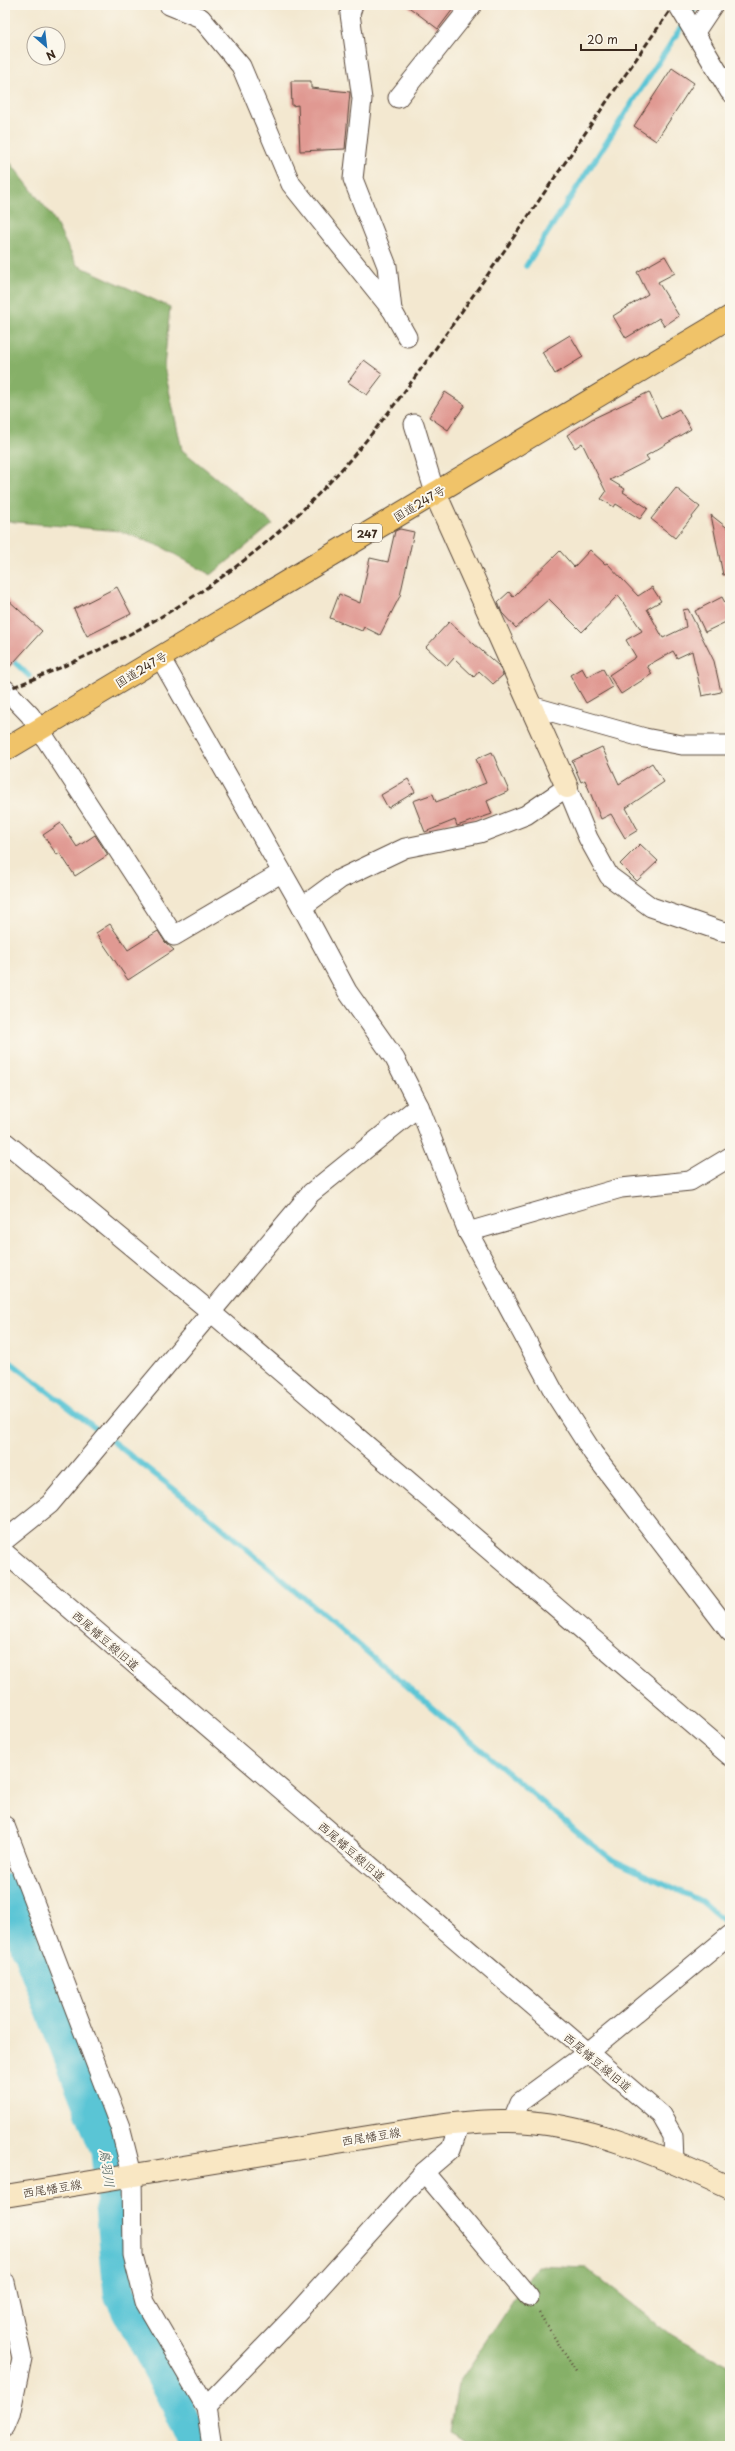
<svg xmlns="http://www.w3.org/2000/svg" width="735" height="2451" font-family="'Playpen Sans','Klee One',sans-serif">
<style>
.forest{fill:#86b067;stroke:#606d42}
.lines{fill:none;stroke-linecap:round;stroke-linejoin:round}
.stream{stroke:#5ac5d5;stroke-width:5.5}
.river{stroke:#5ac5d5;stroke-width:33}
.building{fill:#e09992}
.street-casing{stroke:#574639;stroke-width:21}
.secondary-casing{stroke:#574639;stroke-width:24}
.highway-casing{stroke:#574639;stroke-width:24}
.path{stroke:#574639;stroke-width:2.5;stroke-dasharray:1 3;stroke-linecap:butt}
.street{stroke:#fff;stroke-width:19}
.secondary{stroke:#f9e7c3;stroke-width:22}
.highway{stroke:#f0c369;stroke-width:22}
.rail{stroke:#3b2a1e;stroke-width:3;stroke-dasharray:6 3;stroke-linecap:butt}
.labels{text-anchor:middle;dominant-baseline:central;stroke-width:4;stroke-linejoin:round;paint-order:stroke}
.shield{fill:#fbf7ec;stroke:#75685c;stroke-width:1}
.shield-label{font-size:11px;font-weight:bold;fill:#3b2a1e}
.street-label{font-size:12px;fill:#3b2a1e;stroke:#fbf7ec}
.water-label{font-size:13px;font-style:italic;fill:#445855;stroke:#fbf7ec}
</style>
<rect width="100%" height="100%" fill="#fbf7ec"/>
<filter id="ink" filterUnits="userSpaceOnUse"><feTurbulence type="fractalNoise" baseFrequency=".025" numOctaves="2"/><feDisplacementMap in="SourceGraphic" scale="8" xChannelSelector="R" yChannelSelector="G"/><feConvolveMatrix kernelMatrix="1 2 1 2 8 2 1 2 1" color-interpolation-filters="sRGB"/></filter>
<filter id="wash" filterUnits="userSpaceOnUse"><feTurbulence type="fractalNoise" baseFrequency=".012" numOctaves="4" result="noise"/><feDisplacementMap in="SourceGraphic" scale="16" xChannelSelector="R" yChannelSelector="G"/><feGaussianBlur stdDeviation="0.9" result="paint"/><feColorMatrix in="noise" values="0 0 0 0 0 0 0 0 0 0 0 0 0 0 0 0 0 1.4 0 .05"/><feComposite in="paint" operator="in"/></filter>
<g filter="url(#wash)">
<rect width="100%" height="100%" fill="#f3e8d0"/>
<g class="forest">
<polygon points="5,156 52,216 77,265 170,307 164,367 182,450 273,524 211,575 162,547 120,531 5,521"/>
<polygon points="537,2266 586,2268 671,2335 730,2367 730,2446 476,2446 450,2432 458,2384"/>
</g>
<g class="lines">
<g class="stream">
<polyline points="689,16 696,5"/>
<polyline points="526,266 684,23"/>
<polyline points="5,653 29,676"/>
<polyline points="5,1358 206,1514 589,1842 613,1860 701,1901 730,1926"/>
</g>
<polyline class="river" points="5,1890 107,2151 120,2294 175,2399 196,2446"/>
</g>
<g id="blocks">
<g class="building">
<polygon points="406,5 456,5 438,29"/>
<polygon points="672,68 694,83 656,141 634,126"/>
<polygon points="291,81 311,81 311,88 350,92 345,149 300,151 298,105 292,106"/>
<polygon points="665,256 675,273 658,282 679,316 664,326 659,318 626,338 613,316 648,294 637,272"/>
<polygon points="570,335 583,357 555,374 542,352"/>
<polygon points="364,360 383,374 367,395 348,382"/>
<polygon points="445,392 465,405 448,430 429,417"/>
<polygon points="649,392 661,419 679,409 691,429 646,456 649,460 610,480 625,489 623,492 648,508 640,519 616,504 614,507 601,499 606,492 582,443 575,448 567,435 592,419"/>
<polygon points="676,488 700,507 675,538 651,519"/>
<polygon points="711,515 730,530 730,574 723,575"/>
<polygon points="400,529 414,532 400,596 380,635 364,627 362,631 330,618 339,594 360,603 370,558 388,562 395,531"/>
<polygon points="590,550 605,564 607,563 638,596 652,587 661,601 647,609 663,638 686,627 683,610 688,609 714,661 721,692 702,696 692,651 677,658 673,651 647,666 652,674 621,694 609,675 636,657 626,640 642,631 618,595 582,632 549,599 516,628 502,613 498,602 509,592 513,597 560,551 574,567"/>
<polygon points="117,587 131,614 87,636 74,609"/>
<polygon points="5,597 42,631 5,672"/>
<polygon points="722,597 730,612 730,620 705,632 695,611"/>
<polygon points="449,622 499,666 503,675 493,684 479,671 474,677 454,658 447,666 426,647"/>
<polygon points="582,668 587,677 603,669 613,687 586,703 570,675"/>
<polygon points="602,747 619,784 652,763 664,782 626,808 638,830 625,838 611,814 601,819 585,780 581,782 572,761"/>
<polygon points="492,752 509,791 487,801 492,814 457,826 455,820 425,832 413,801 433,794 436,802 486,783 476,759"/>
<polygon points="408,779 415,792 388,808 381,795"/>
<polygon points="61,823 77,847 95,835 108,855 75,876 60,853 57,855 43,835"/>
<polygon points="640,844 658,861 637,881 620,864"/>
<polygon points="110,924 128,950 158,931 165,942 174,950 128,980 96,933"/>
</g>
</g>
</g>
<g filter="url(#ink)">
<use href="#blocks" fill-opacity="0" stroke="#574639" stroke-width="1"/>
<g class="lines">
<g class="street-casing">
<g id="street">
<polyline points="169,5 201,18 241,66 291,184 392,310 407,337"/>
<polyline points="353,5 350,14 362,99 353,179 387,266 392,310"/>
<polyline points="678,5 730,92"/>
<polyline points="695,32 713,5"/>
<polyline points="398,98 472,5"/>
<polyline points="414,424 435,493"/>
<polyline points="160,657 302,907 347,991 395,1059 419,1106 468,1232 555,1394 593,1453 730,1632"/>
<polyline points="5,689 30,715 174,936 281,873"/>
<polyline points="531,706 645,738 682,745 730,745"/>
<polyline points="302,907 340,879 405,848 480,833 526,815 567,787 588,838 609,876 651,907 721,931 730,932"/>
<polyline points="5,1142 212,1313 730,1756"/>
<polyline points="468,1232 621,1188 690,1181 730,1157"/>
<polyline points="5,1540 50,1504 311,1193 419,1106"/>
<polyline points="5,1553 661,2115 673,2136 674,2162"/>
<polyline points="5,1826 120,2127 132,2174 133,2255 145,2302 206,2407 212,2446"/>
<polyline points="512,2121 520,2102 587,2053 730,1935"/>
<polyline points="424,2172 529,2297"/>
<polyline points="5,2282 22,2358 10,2415 5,2427"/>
<polyline points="206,2407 295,2315 424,2172 451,2149 460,2123"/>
</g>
</g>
<g class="secondary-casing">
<g id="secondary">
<polyline points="435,493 567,787"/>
<path d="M5,2196L399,2132C436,2126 473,2120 510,2121C585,2122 664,2157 730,2188"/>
</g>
</g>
<g class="highway-casing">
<polyline id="highway" points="5,750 730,317"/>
</g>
<polyline class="path" points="539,2313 577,2373"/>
<use href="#street" class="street"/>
<use href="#secondary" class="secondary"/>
<use href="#highway" class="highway"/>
<path class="rail" d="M5,690C104,653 196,604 276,534C352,469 410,385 467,304C537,205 604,104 674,5"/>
</g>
</g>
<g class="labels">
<rect class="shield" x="352" y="524" width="30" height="18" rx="3"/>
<g class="shield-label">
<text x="367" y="533">247</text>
</g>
<g class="street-label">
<text transform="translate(419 503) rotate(-31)">国道247号</text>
<text transform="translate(141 669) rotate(-31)">国道247号</text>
<text transform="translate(106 1640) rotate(41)">西尾幡豆線旧道</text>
<text transform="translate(352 1851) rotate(41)">西尾幡豆線旧道</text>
<text transform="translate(598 2062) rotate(40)">西尾幡豆線旧道</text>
<text transform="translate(371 2136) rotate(-9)">西尾幡豆線</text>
<text transform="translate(52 2188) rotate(-9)">西尾幡豆線</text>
</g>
<g class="water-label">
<text transform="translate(108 2168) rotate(82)">鳥羽川</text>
</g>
</g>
<rect width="735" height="2451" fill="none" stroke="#fbf7ec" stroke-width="20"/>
<g transform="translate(46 46) rotate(152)"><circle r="19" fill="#fbf7ec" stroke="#aea59a"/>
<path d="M0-3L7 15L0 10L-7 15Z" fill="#1f6fb2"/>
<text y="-6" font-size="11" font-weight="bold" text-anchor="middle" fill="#3b2a1e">N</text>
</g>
<path d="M581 44v6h55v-6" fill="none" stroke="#3b2a1e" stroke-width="2"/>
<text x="587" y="44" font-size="12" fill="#3b2a1e" stroke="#fbf7ec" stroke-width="3" paint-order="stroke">20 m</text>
</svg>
